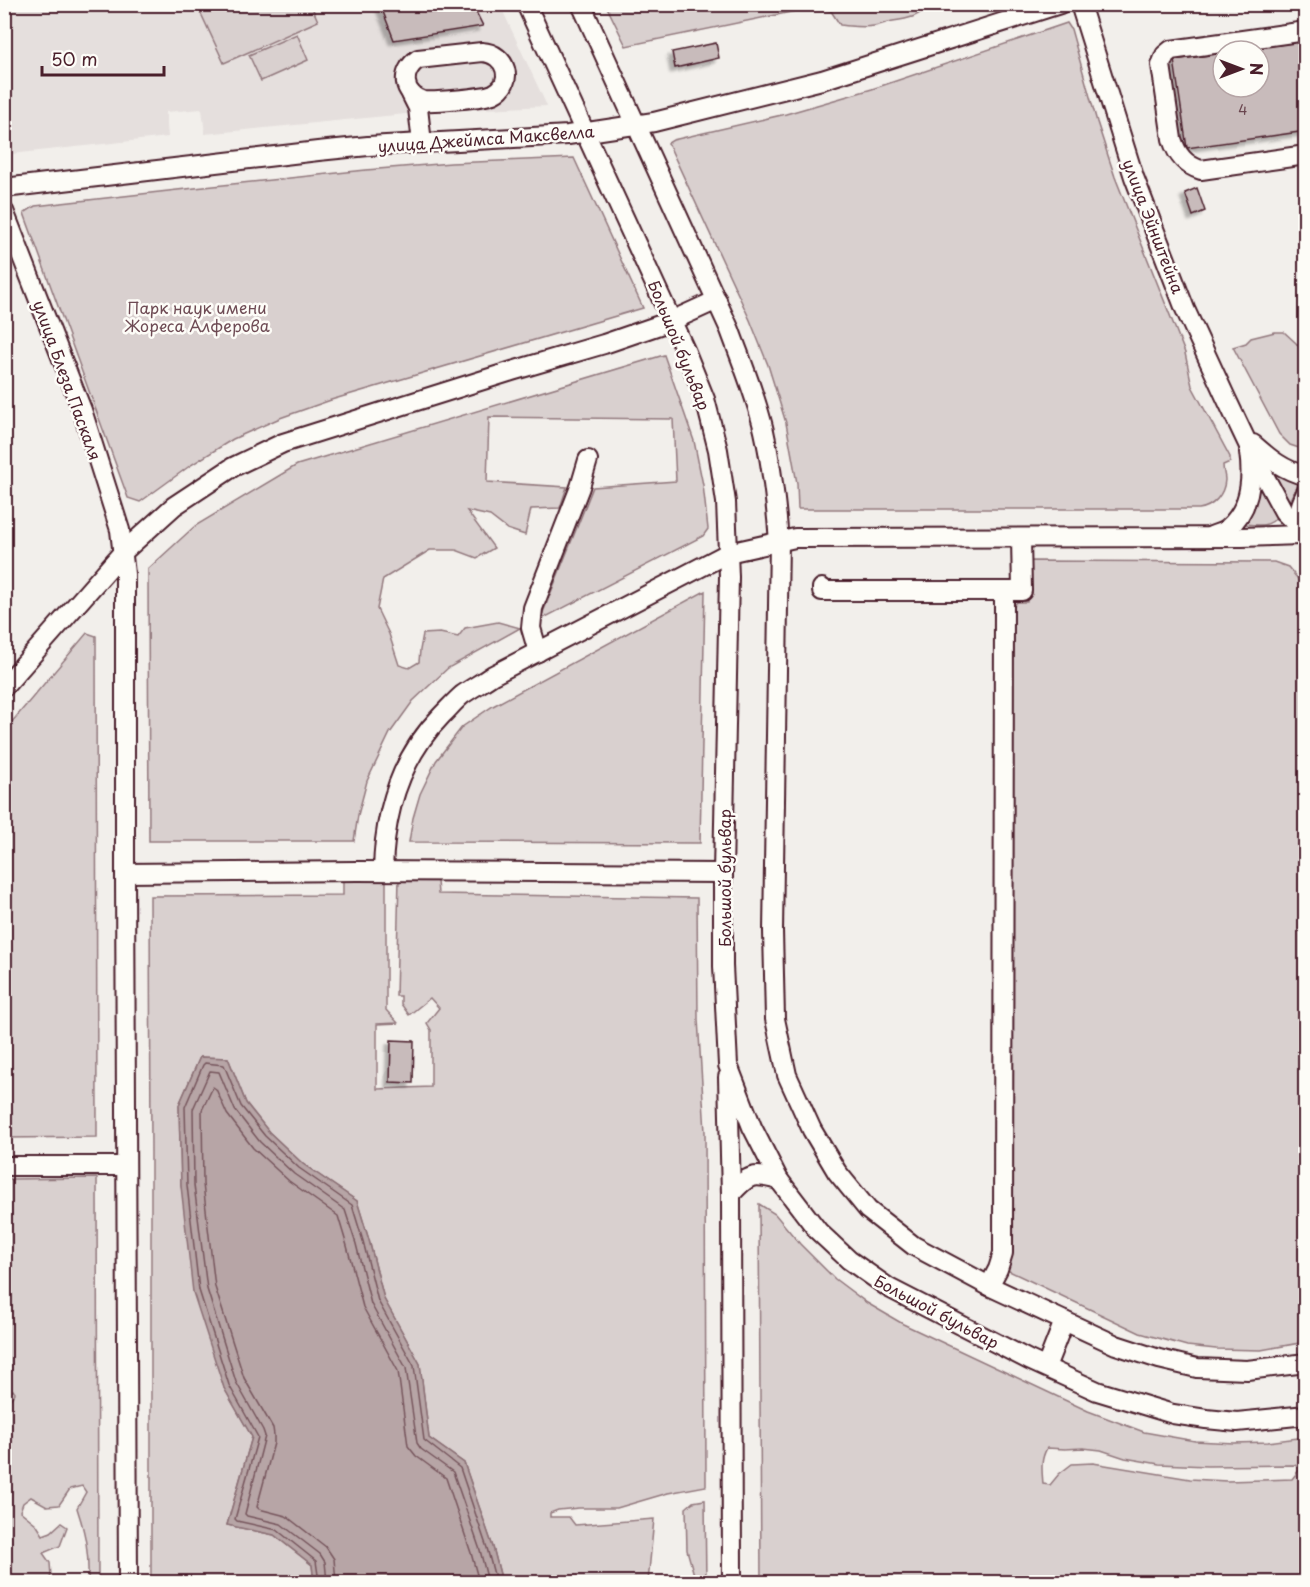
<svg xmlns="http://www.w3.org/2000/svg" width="1310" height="1587" font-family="'Playpen Sans',sans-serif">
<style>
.built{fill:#e5dfdd}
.green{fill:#d9d0cf;stroke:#92787d;stroke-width:1.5;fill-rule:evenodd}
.water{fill:#b7a5a6;stroke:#8b6f75;stroke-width:1.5}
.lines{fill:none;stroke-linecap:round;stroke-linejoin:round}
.shore{stroke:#76555c;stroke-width:1.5}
.building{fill:#c8bbbb;stroke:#4a1f2b;stroke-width:1.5;filter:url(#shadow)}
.minor-casing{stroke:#4a1f2b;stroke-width:22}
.minor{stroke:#fdfcf7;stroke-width:18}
.labels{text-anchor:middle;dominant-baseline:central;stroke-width:5;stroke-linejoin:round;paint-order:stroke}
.number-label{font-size:14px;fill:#6a464f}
.street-label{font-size:16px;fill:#4a1f2b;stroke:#fdfcf7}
.park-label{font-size:16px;fill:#6e4b54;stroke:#fdfcf7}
</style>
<defs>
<filter id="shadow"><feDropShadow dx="-4.5" dy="4.5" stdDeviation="1.5" flood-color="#0004"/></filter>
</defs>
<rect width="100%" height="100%" fill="#f2efeb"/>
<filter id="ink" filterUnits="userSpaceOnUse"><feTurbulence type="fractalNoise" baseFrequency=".0167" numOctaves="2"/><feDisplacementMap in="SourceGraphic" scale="12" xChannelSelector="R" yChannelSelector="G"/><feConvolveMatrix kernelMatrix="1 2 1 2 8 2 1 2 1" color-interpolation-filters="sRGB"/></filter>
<g filter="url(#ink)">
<polygon class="built" points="4,5 500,5 547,106 426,112 205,134 202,109 166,112 168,137 11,154 4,143"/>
<g class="green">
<polygon points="197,5 311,5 318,21 224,63"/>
<path d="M606,5H927C921,17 907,19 893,21C887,22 881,25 874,26C863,28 851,26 840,25L831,11L815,7L626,46Z"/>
<path d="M1067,23L1071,29L1097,122L1115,177L1185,353L1192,386L1230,457V462L1223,465C1223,471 1225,475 1225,480C1224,495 1213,507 1199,509H798L797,483L786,423L768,365L750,320L668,143L673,140L786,114L872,89Z"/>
<polygon points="297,34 308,60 261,81 249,55"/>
<polygon points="574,158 643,308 331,400 280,418 233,439 191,465 140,502 128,498 24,213 35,206 195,188 366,170 451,163"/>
<polygon points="1275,332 1284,332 1296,343 1305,355 1305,450 1290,445 1279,434 1233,347 1246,343 1251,338"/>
<polygon points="664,355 694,441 703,485 708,529 703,536 540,620 593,487 676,481 673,419 489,417 487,482 567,487 560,508 531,509 525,535 507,529 490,516 467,511 494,548 477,558 456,550 430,550 383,579 377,609 389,634 399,665 409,668 419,662 420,650 423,634 440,633 458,637 465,628 498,622 520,628 448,668 413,701 390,733 367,781 358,815 354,841 149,841 148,569 195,526 297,465"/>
<polygon points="1273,471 1298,482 1298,484 1288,503 1271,472"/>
<path d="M1259,486H1262L1277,516C1271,528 1254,525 1243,524L1254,506Z"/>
<polygon points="1027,561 1274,562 1288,567 1298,579 1301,591 1302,653 1306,653 1305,1342 1261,1350 1216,1349 1187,1346 1140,1333 1007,1270 1013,1227 1011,610 1017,602 1027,602"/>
<polygon points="705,591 700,843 409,842 413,818 420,794 436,761 462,727 493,706"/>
<polygon points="87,633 96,636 97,1137 5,1138 5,730"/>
<polygon points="399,879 437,881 438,894 697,898 698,1019 705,1132 706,1486 668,1493 617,1508 579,1508 558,1510 550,1513 550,1517 569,1517 575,1525 654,1519 648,1582 502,1582 493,1547 464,1463 429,1438 420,1364 384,1299 369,1240 357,1201 303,1164 269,1132 246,1103 228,1058 200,1057 179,1105 181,1186 224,1388 252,1437 227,1525 274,1535 312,1565 314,1582 151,1582 151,1151 150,896 343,895 343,880 386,881 386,1010 398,1023 377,1024 377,1089 431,1087 431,1030 427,1023 439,1008 430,998 409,1015 401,1004 401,996 396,996"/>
<path d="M97,1178L98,1582H88C89,1554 86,1535 77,1508L86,1492L82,1486L70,1489L59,1505L47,1506L31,1497L23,1503L20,1511L36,1524L43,1535L51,1532L61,1523L67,1527L60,1546L43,1553L50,1563L51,1576L47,1582H5V1406L15,1393L13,1390L5,1400V1179Z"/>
<path d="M759,1204L775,1214L800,1244L835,1279L867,1303L903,1324L1088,1411L1144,1432L1195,1441L1234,1443L1268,1442L1305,1437V1582H761ZM1047,1448L1065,1449L1083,1448L1101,1450L1125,1458L1159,1464L1207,1466L1295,1465L1300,1469L1292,1479L1227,1481L1190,1479L1093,1463L1072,1464L1059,1474L1050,1485L1043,1484C1042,1471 1040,1460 1047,1448Z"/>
<polygon points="705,1500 706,1582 696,1582 687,1550 686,1508 693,1502"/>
</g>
<polygon class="water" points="200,1057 228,1058 246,1103 269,1132 303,1164 357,1201 369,1240 384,1299 420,1364 429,1438 464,1463 493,1547 502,1582 314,1582 312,1565 274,1535 227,1525 252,1437 224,1388 193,1292 181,1186 179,1105"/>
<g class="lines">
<g class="shore">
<polyline points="319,1582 316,1561 277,1530 237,1521 235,1519 258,1437 229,1385 199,1290 187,1185 185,1107 203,1065 205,1063 224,1065 241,1106 265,1136 299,1168 352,1205 363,1241 378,1301 414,1366 424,1440 460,1468 487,1548 496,1582"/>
<polyline points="327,1582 325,1562 320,1554 281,1524 247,1516 245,1514 265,1436 263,1430 236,1382 207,1289 194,1185 193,1109 210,1071 219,1072 235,1110 260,1142 294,1174 345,1210 356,1244 371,1304 406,1368 417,1443 421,1449 453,1472 480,1550 488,1582"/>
<polyline points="336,1582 334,1559 326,1547 286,1516 259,1509 257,1507 274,1443 274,1435 273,1428 244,1378 215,1287 203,1184 202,1110 213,1087 216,1089 227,1114 253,1148 289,1181 338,1216 347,1246 363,1307 398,1371 408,1446 416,1456 446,1478 471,1553 479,1582"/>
</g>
</g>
<g class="building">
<polygon points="380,4 472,4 483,26 394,40"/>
<polygon points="1306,41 1306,131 1187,148 1174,60 1223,53 1223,87 1259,87 1259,51 1235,51"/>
<polygon points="716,43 719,58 675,68 672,52"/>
<polygon points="1197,188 1205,211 1193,216 1185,193"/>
<polygon points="391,1040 414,1041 413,1083 390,1082"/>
</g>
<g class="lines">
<g class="minor-casing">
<g id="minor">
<polyline points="526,4 686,352 705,399 718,450 726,502 729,577 723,873 723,966 728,1065 752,1127 779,1180 818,1231 849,1260 889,1288 1029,1360 1097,1391 1173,1414 1206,1419 1237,1422 1306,1415"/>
<path d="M581,4L730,330C742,363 756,396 764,431C772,467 776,504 779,541L773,931L775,1019L787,1075L812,1130L837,1172L868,1210L914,1246L989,1286L1116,1345L1159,1359L1197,1368L1247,1370L1306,1363"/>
<polyline points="1080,4 1134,177 1185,309 1226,398 1254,457 1284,512 1299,527"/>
<path d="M1306,31L1171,50L1165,55L1161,65L1172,139C1177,155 1185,165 1201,170L1306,155"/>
<path d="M482,52C506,53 516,83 493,94C483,98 435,102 423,101C402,93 400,72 418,59Z"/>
<polyline points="411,94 418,108 422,143"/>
<polyline points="4,188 318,151 368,146 568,135 654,122 822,80 1060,4"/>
<polyline points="4,211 82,410 120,530 125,574 125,873 357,871 723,873"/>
<path d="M1253,444C1270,459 1283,470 1306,476"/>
<path d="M1301,534C1296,519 1299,507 1306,493"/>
<path d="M1211,536C1216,534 1224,532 1228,528C1250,509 1253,480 1249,452"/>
<polyline points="822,588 822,591 1022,591 1021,538"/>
<polyline points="538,652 531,628 533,608 580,487 588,460"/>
<polyline points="4,687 123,552 174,506 233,467 283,443 512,371 604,344 671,321 717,300"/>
<path d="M383,871C384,812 400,758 442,715C449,708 455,701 462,695C472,688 483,682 493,675L728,553L795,538L1242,537L1301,535"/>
<polyline points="125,873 128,1582"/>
<polyline points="728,1077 731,1194 732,1582"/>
<polyline points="4,1166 126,1166"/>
<path d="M731,1194C749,1174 753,1173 779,1180"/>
<polyline points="989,1286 998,1269 1003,1253 1004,591"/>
<polyline points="1046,1367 1064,1321"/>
</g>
</g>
<use href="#minor" class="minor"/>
</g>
</g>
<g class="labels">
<g class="number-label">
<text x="1243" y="109">4</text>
</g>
<g class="street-label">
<text transform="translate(486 138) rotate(-4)">улица Джеймса Максвелла</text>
<text transform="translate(1154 226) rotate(69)">улица Эйнштейна</text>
<text transform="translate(680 345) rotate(68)">Большой бульвар</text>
<text transform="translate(68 380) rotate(70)">улица Блеза Паскаля</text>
<text transform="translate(724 878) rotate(-90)">Большой бульвар</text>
<text transform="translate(937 1311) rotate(28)">Большой бульвар</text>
</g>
<g class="park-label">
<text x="197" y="307">Парк наук имени<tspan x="197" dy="18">Жореса Алферова</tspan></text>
</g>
</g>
<rect width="1310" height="1587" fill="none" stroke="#fdfcf7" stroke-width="24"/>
<rect x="12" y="12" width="1286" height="1563" fill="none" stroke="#4a1f2b" stroke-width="2" filter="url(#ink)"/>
<g transform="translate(1241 69) rotate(90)"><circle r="28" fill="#fdfcf7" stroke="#b5a4a5" stroke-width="1.5"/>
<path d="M0-4.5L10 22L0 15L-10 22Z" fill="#4a1f2b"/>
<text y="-9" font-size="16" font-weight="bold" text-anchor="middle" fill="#4a1f2b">N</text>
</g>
<path d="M42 66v9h122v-9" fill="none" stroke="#4a1f2b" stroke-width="3"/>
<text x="51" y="66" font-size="18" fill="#4a1f2b" stroke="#fdfcf7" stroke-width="4.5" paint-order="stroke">50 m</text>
</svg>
